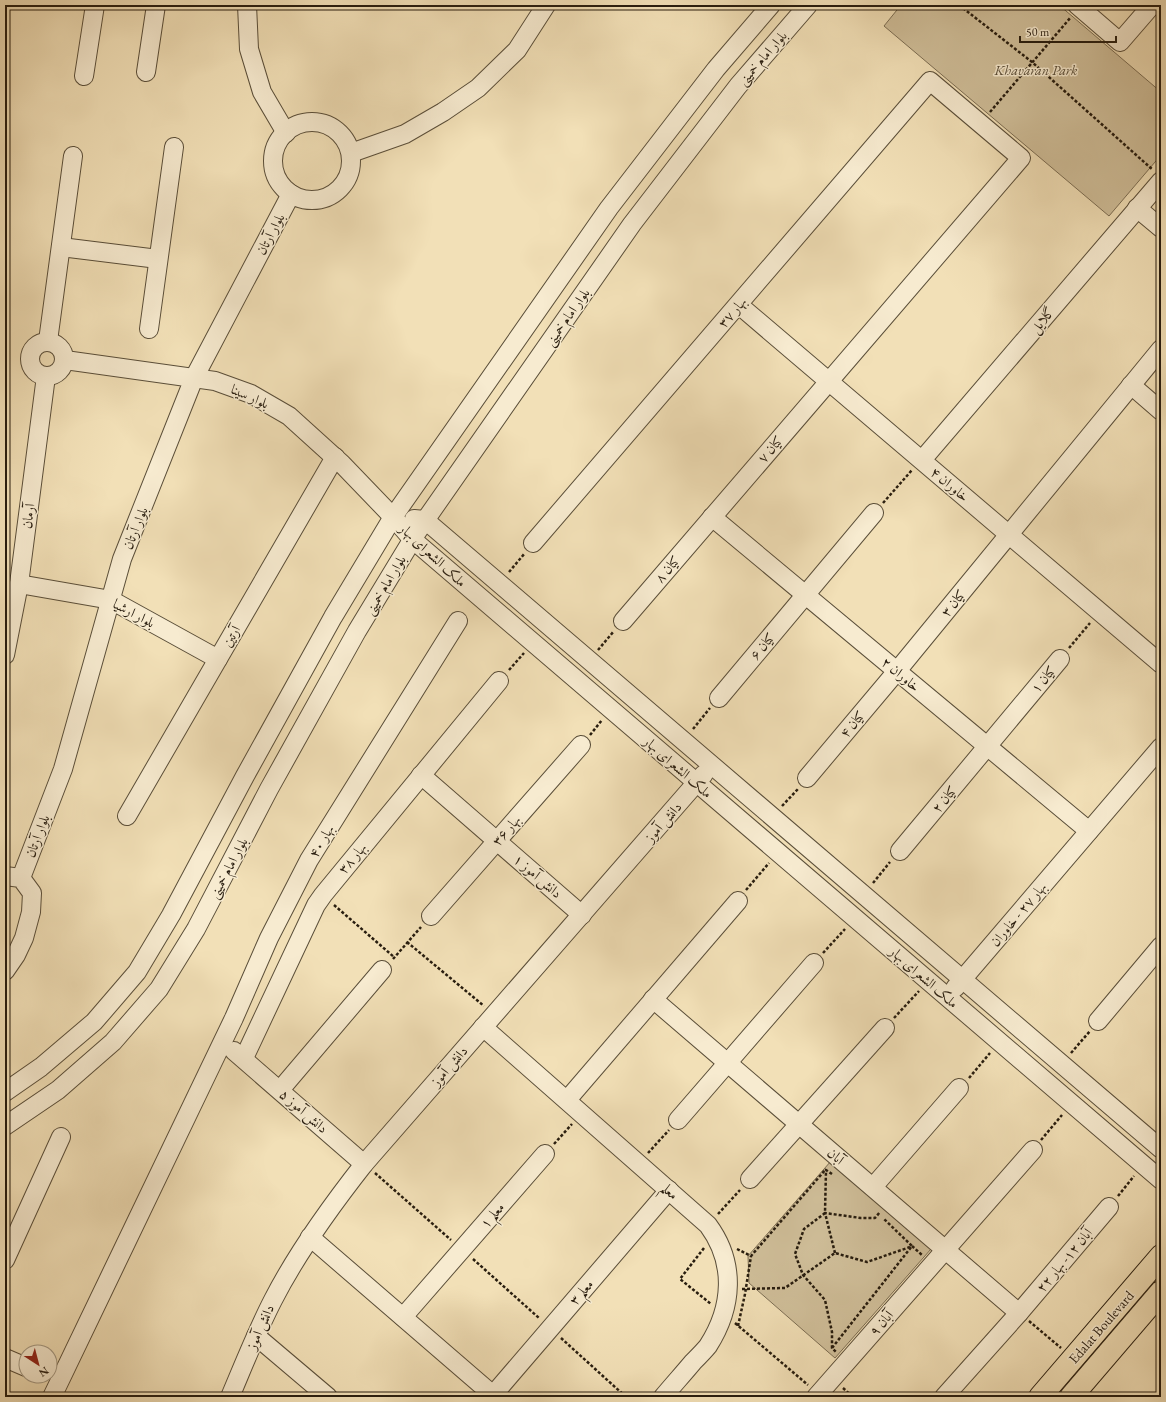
<svg xmlns="http://www.w3.org/2000/svg" width="1166" height="1402" font-family="'EB Garamond',Amiri,serif">
<style>
.green{fill:#d0bf9a;stroke:#7c6e54}
.lines{fill:none;stroke-linecap:round;stroke-linejoin:round}
.minor-casing{stroke:#5a4e39;stroke-width:20}
.major-casing{stroke:#281d0f;stroke-width:24}
.path{stroke:#281d0f;stroke-width:2.5;stroke-dasharray:3 2;stroke-linecap:butt}
.minor{stroke:#f7ebd0;stroke-width:18}
.major{stroke:#f2e0b7;stroke-width:22}
.labels{text-anchor:middle;dominant-baseline:central;stroke-width:3;stroke-linejoin:round;paint-order:stroke}
.street-label{font-size:14px;fill:#281d0f;stroke:#f7ebd0}
.park-label{font-size:14px;font-style:italic;fill:#5a4e39;stroke:#f7ebd0}
</style>
<rect width="100%" height="100%" fill="#f2e0b7"/>
<filter id="stains"><feTurbulence type="fractalNoise" baseFrequency=".005" numOctaves="4"/><feColorMatrix values="0 0 0 0 .2 0 0 0 0 .09 0 0 0 0 .02 0 0 0 .5 -.17"/></filter>
<radialGradient id="worn" r=".72"><stop offset=".6" stop-color="#630" stop-opacity="0"/><stop offset="1" stop-color="#630" stop-opacity=".3"/></radialGradient>
<g class="green">
<polygon points="901,5 1059,5 1161,92 1161,155 1109,216 884,26"/>
<polygon points="831,1161 931,1249 835,1358 749,1283 748,1256"/>
</g>
<g class="lines">
<g class="minor-casing">
<g id="minor">
<polyline points="247,5 249,49 262,92 286,133"/>
<polyline points="1077,5 1120,42 1152,5"/>
<polyline points="146,72 156,5"/>
<polyline points="84,76 95,5"/>
<circle cx="312" cy="161" r="39"/>
<polyline points="351,153 405,134 443,112 478,88 517,50 546,5"/>
<polyline points="1137,208 1161,228"/>
<polyline points="61,247 158,259"/>
<polyline points="739,305 1161,664"/>
<polyline points="149,329 174,147"/>
<polyline points="48,341 73,156"/>
<circle cx="47" cy="359" r="17"/>
<polyline points="65,360 215,381 251,394 289,416 342,464 393,517 412,539 1161,1180"/>
<polyline points="1131,385 1161,411"/>
<polyline points="922,460 1161,181"/>
<polyline points="712,517 1089,831"/>
<polyline points="414,519 425,520 1161,1149"/>
<polyline points="533,543 930,81 1021,158 623,621"/>
<polyline points="19,584 111,600 218,659"/>
<polyline points="5,655 19,584 46,376"/>
<polyline points="719,698 874,513"/>
<polyline points="421,775 582,915"/>
<polyline points="807,778 897,671 1161,349"/>
<polyline points="127,816 335,457"/>
<polyline points="900,851 1060,659"/>
<polyline points="5,876 21,878 32,893 31,912 24,938 16,955 5,971"/>
<polyline points="21,878 63,769 122,559 194,378 291,194"/>
<polyline points="431,916 581,745"/>
<polyline points="955,988 1161,747"/>
<polyline points="653,999 1019,1313"/>
<polyline points="1098,1021 1161,946"/>
<path d="M483,1027L708,1225C736,1263 733,1307 708,1346C704,1351 698,1357 693,1362C683,1374 673,1385 663,1397"/>
<polyline points="234,1051 364,1164"/>
<polyline points="244,1058 316,905 323,895 499,681"/>
<polyline points="280,1090 382,970"/>
<polyline points="5,1092 41,1067 94,1022 137,972 171,915 245,776 333,617 393,517 609,208 716,69 771,5"/>
<polyline points="567,1100 738,901"/>
<polyline points="678,1120 814,963"/>
<polyline points="5,1126 58,1090 113,1042 159,989 196,929 269,789 357,631 417,532 632,224 738,86 808,5"/>
<polyline points="750,1179 885,1028"/>
<polyline points="873,1187 959,1088"/>
<polyline points="310,1237 493,1395 669,1190"/>
<polyline points="5,1260 61,1137"/>
<polyline points="403,1317 545,1154"/>
<polyline points="256,1336 328,1397"/>
<polyline points="5,1358 26,1367"/>
<polyline points="52,1397 234,1018 269,938 309,860 458,621"/>
<path d="M230,1397C244,1364 257,1331 273,1300C298,1251 331,1206 364,1164L704,774"/>
<polyline points="816,1397 1033,1150"/>
<polyline points="944,1397 1019,1313 1109,1207"/>
</g>
</g>
<g class="major-casing">
<g id="major">
<polyline points="1040,1397 1161,1256"/>
<polyline points="1071,1397 1161,1292"/>
</g>
</g>
<g class="path">
<polyline points="959,5 1032,62 1153,170"/>
<polyline points="990,112 1071,17"/>
<polyline points="883,503 912,470"/>
<polyline points="509,572 525,553"/>
<polyline points="1069,648 1090,623"/>
<polyline points="598,650 614,631"/>
<polyline points="509,670 524,653"/>
<polyline points="693,729 710,708"/>
<polyline points="590,735 602,720"/>
<polyline points="782,806 798,789"/>
<polyline points="873,883 890,862"/>
<polyline points="746,890 769,863"/>
<polyline points="334,905 394,957"/>
<polyline points="407,942 484,1006"/>
<polyline points="823,953 845,929"/>
<polyline points="393,959 421,927"/>
<polyline points="894,1018 919,991"/>
<polyline points="1071,1053 1090,1031"/>
<polyline points="969,1078 990,1053"/>
<polyline points="1041,1140 1062,1115"/>
<polyline points="554,1144 572,1124"/>
<polyline points="648,1153 669,1130"/>
<polyline points="375,1173 451,1240"/>
<polyline points="832,1174 826,1170 825,1213 804,1229 795,1254 803,1275 825,1300 832,1332 832,1348 836,1352"/>
<polyline points="1118,1196 1134,1176"/>
<polyline points="718,1214 740,1190"/>
<polyline points="912,1246 922,1255"/>
<polyline points="704,1248 680,1279 711,1304"/>
<polyline points="737,1249 751,1256 826,1169"/>
<polyline points="835,1253 825,1213 861,1218 875,1218 880,1212"/>
<polyline points="473,1259 539,1318"/>
<polyline points="742,1289 785,1288 835,1253 867,1262 910,1247"/>
<polyline points="1029,1321 1061,1348"/>
<polyline points="735,1323 808,1385"/>
<polyline points="738,1326 745,1294 751,1256"/>
<polyline points="561,1338 626,1397"/>
<polyline points="832,1348 912,1246 884,1219"/>
<polyline points="843,1388 853,1397"/>
</g>
<use href="#minor" class="minor"/>
<use href="#major" class="major"/>
</g>
<g class="labels">
<g class="street-label">
<text transform="translate(762 58) rotate(-49)">بلوار امام خمینی</text>
<text transform="translate(270 234) rotate(-62)">بلوار آرتان</text>
<text transform="translate(732 312) rotate(-49)">بهار ۳۷</text>
<text transform="translate(567 317) rotate(-55)">بلوار امام خمینی</text>
<text transform="translate(1042 320) rotate(-50)">گلایل</text>
<text transform="translate(250 396) rotate(24)">بلوار سینا</text>
<text transform="translate(770 449) rotate(-49)">کیان ۷</text>
<text transform="translate(950 484) rotate(40)">خاوران ۴</text>
<text transform="translate(28 516) rotate(-82)">آرمان</text>
<text transform="translate(135 528) rotate(-68)">بلوار آرتان</text>
<text transform="translate(433 555) rotate(43)">ملک الشعرای بهار</text>
<text transform="translate(667 569) rotate(-49)">کیان ۸</text>
<text transform="translate(385 585) rotate(-59)">بلوار امام خمینی</text>
<text transform="translate(953 603) rotate(-51)">کیان ۳</text>
<text transform="translate(134 613) rotate(28)">بلوار ارشیا</text>
<text transform="translate(231 636) rotate(-60)">آرتین</text>
<text transform="translate(762 646) rotate(-50)">کیان ۶</text>
<text transform="translate(901 674) rotate(40)">خاوران ۲</text>
<text transform="translate(1043 679) rotate(-50)">کیان ۱</text>
<text transform="translate(852 724) rotate(-50)">کیان ۴</text>
<text transform="translate(678 767) rotate(41)">ملک الشعرای بهار</text>
<text transform="translate(944 799) rotate(-50)">کیان ۲</text>
<text transform="translate(663 822) rotate(-49)">دانش آموز</text>
<text transform="translate(506 830) rotate(-49)">بهار ۳۶</text>
<text transform="translate(37 836) rotate(-69)">بلوار آرتان</text>
<text transform="translate(321 841) rotate(-59)">بهار ۴۰</text>
<text transform="translate(352 858) rotate(-50)">بهار ۳۸</text>
<text transform="translate(228 868) rotate(-62)">بلوار امام خمینی</text>
<text transform="translate(538 876) rotate(41)">دانش آموز ۱</text>
<text transform="translate(1018 914) rotate(-50)">بهار ۲۷ - خاوران</text>
<text transform="translate(924 977) rotate(41)">ملک الشعرای بهار</text>
<text transform="translate(449 1066) rotate(-49)">دانش آموز</text>
<text transform="translate(304 1111) rotate(41)">دانش آموز ۵</text>
<text transform="translate(836 1156) rotate(41)">آبان</text>
<text transform="translate(670 1191) rotate(42)">معلم</text>
<text transform="translate(492 1215) rotate(-49)">معلم ۱</text>
<text transform="translate(1064 1260) rotate(-50)">آبان ۱۲- بهار ۲۲</text>
<text transform="translate(581 1292) rotate(-49)">معلم ۳</text>
<text transform="translate(881 1323) rotate(-49)">آبان ۹</text>
<text transform="translate(260 1327) rotate(-66)">دانش آموز</text>
<text transform="translate(1101 1327) rotate(-49)">Edalat Boulevard</text>
</g>
<g class="park-label">
<text x="1036" y="70">Khavaran Park</text>
</g>
</g>
<rect width="1166" height="1402" fill="none" stroke="#f2e0b7" stroke-width="20"/>
<rect x="6" y="6" width="1154" height="1390" fill="none" stroke="#281d0f" stroke-width="2"/>
<rect x="10" y="10" width="1146" height="1382" fill="none" stroke="#281d0f"/>
<g transform="translate(38 1364) rotate(144)"><circle r="19" fill="#f7ebd0" stroke="#a49983"/>
<path d="M0-3L7 15L0 10L-7 15Z" fill="#8f2418"/>
<text y="-6" font-size="11" font-weight="bold" text-anchor="middle" fill="#281d0f">N</text>
</g>
<path d="M1020 36v6h96v-6" fill="none" stroke="#281d0f" stroke-width="2"/>
<text x="1026" y="36" font-size="12" fill="#281d0f" stroke="#f7ebd0" stroke-width="3" paint-order="stroke">50 m</text>
<rect width="100%" height="100%" filter="url(#stains)"/>
<rect width="100%" height="100%" fill="url(#worn)"/>
</svg>
